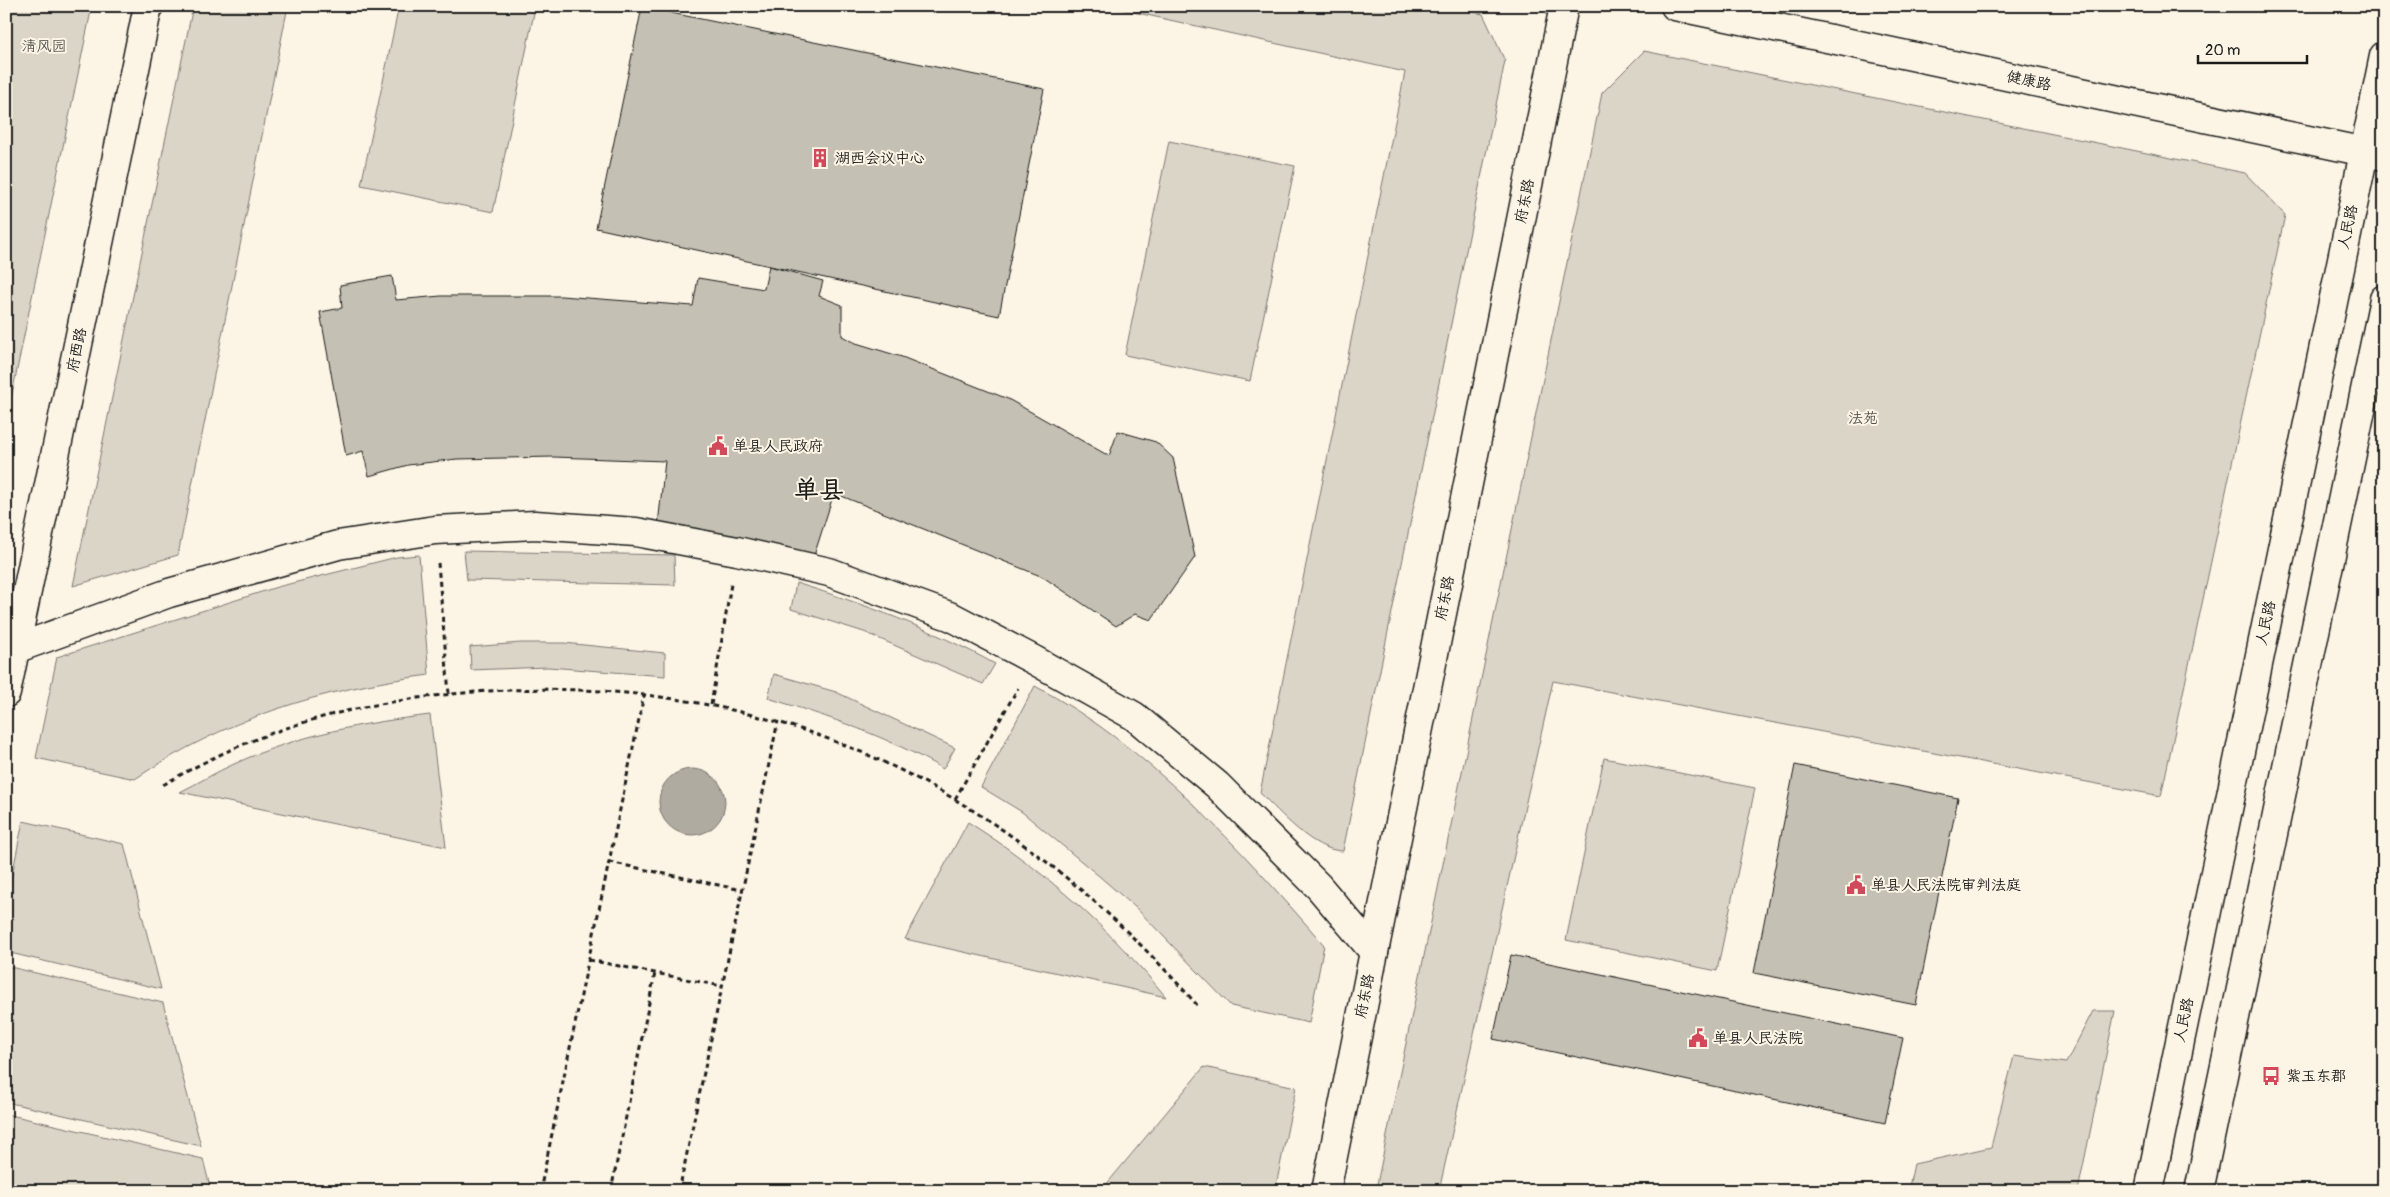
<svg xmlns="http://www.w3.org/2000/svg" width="2390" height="1197" font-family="Pangolin,'LXGW WenKai TC',sans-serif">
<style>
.green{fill:#dbd5c8;stroke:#7c7872}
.water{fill:#b0aba1;stroke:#75726c}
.building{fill:#c4c0b3;stroke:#1c1c1c}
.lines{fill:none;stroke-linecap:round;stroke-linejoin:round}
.minor-casing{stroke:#1c1c1c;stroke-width:31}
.tertiary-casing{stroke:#1c1c1c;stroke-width:31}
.secondary-casing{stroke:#1c1c1c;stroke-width:31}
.path{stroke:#1c1c1c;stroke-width:3;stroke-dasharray:5 4;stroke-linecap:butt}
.minor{stroke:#fcf5e5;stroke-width:28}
.tertiary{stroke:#fcf5e5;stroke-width:28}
.secondary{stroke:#fcf5e5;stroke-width:28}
.labels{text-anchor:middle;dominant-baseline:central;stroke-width:4;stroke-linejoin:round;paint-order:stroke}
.park-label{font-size:15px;fill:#555450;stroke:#fcf5e5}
.street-label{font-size:15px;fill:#1c1c1c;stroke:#fcf5e5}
.poi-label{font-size:15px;fill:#1c1c1c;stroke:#fcf5e5;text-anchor:start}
.town-label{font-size:25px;font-weight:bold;fill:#1c1c1c;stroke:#fcf5e5}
</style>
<rect width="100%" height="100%" fill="#fcf5e5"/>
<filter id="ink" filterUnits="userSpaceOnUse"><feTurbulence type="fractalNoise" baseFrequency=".02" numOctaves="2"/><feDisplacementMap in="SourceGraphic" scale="10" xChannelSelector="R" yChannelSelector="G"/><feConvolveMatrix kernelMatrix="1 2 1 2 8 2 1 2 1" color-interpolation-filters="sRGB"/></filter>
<g filter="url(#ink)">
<g class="green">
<polygon points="6,6 92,6 6,423"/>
<polygon points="193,6 288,6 178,555 73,586"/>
<polygon points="399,6 525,6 535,8 493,212 361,185"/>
<path d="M1106,6H1446L1483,14L1505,61L1343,851C1313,851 1281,813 1260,793L1405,72Z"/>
<polygon points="1644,51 2245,173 2285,215 2161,796 1553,681 1439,1191 1413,1191 1377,1184 1602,93"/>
<polygon points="1169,141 1295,166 1250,381 1125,355"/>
<polygon points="464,551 674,555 675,585 467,580"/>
<path d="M419,555L429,675C322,689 226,718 135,779L36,758L57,657L277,587L397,557Z"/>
<path d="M796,583C867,605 930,628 995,664L983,684L864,632L791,609Z"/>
<polygon points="521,643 564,643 665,653 665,676 548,667 471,670 470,647"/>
<path d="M774,674L836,692L955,748L943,769C887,736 829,717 768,698Z"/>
<path d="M1035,686C1147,745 1242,850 1324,945L1309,1023L1231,1006L1136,908L1099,876L1022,812L981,787Z"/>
<path d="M430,715L446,847L180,792C198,783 216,772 234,764C297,735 362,723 430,715Z"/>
<polygon points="1604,758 1755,788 1717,971 1566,940"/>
<polygon points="23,821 124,844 161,989 6,952 6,905"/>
<path d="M968,822C1043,869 1110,929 1166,997L905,939Z"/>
<polygon points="6,966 163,1003 201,1146 6,1102"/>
<polygon points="2093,1011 2115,1011 2078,1191 1908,1191 1914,1164 1991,1147 2014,1056 2066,1063"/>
<polygon points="1204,1067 1296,1087 1275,1191 1128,1191 1105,1186"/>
<polygon points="6,1114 203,1159 211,1191 6,1191"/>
</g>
<circle class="water" cx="692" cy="802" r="33"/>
<g class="building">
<polygon points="642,7 1044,89 999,316 596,228"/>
<polygon points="769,266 823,281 819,296 842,305 842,336 856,343 902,357 1008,399 1109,456 1118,431 1156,442 1173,458 1195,557 1151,620 1135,614 1116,626 1043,577 834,493 813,559 658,525 665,461 554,457 457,459 408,465 369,476 363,451 346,456 320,312 342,308 340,285 392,276 396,300 441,296 561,296 693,306 698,278 764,289"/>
<polygon points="1795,765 1958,798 1916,1005 1754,973"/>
<polygon points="1511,955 1903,1038 1885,1123 1493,1039"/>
</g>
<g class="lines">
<g class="minor-casing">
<polyline id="minor" points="15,649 169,593 338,545 435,530 535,525 636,532 737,551 829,572 952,617 1034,660 1134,716 1217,785 1319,887 1374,952"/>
</g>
<g class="tertiary-casing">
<g id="tertiary">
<polyline points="1675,6 2384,156"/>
<polyline points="6,693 148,6"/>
<polyline points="1326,1191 1564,6"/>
</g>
</g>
<g class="secondary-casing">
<g id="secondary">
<polyline points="2149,1191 2384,56"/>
<polyline points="2199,1191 2384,299"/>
</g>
</g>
<g class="path">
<polyline points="438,563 449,694"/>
<polyline points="711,705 731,584"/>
<path d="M163,785C262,726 360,701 475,692C770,670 1004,785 1197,1005"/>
<polyline points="955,799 1018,688"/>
<polyline points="609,862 742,890"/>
<polyline points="589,960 721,986"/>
<polyline points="540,1191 644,695"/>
<polyline points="611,1191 655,973"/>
<polyline points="679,1191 778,721"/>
</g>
<use href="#minor" class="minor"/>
<use href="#tertiary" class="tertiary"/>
<use href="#secondary" class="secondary"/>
</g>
</g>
<defs>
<g id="building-bare" transform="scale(1.5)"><path d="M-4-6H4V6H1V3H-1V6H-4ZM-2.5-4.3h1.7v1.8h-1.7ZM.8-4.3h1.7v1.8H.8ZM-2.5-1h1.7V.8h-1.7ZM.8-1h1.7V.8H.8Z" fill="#d1495b" stroke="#fcf5e5" stroke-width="2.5" paint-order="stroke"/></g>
<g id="civic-bare" transform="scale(1.5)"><path d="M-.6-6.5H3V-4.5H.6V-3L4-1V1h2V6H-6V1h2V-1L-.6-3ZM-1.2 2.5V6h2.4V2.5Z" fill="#d1495b" stroke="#fcf5e5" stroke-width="2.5" paint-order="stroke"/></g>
<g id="bus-bare" transform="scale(1.5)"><path d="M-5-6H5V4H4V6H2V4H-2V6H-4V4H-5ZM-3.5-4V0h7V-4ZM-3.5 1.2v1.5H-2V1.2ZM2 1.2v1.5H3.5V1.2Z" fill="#d1495b" stroke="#fcf5e5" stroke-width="2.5" paint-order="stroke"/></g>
</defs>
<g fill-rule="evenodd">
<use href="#building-bare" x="820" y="158"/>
<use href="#civic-bare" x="718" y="446"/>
<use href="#civic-bare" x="1856" y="885"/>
<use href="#civic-bare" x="1698" y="1038"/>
<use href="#bus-bare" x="2271" y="1076"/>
</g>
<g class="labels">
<g class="park-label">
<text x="44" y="46">清风园</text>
<text x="1863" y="418">法苑</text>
</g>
<g class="street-label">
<text transform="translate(2029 81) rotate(12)">健康路</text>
<text transform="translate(1525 201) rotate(-79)">府东路</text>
<text transform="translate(2348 227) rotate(-78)">人民路</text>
<text transform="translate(77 350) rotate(-78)">府西路</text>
<text transform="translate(1445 598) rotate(-79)">府东路</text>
<text transform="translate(2266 623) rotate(-78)">人民路</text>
<text transform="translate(1365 996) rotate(-79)">府东路</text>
<text transform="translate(2184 1020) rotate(-78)">人民路</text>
</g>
<g class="poi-label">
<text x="835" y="158">湖西会议中心</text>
<text x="733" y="446">单县人民政府</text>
<text x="1871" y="885">单县人民法院审判法庭</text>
<text x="1713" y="1038">单县人民法院</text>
<text x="2286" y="1076">紫玉东郡</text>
</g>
<g class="town-label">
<text x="819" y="490">单县</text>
</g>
</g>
<rect width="2390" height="1197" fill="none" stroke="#fcf5e5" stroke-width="25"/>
<rect x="12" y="12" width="2365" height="1172" fill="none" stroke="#1c1c1c" stroke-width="2" filter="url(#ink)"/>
<path d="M2198 55v8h109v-8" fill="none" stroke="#1c1c1c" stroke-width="2.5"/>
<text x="2205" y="55" font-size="15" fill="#1c1c1c" stroke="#fcf5e5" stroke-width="4" paint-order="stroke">20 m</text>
</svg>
